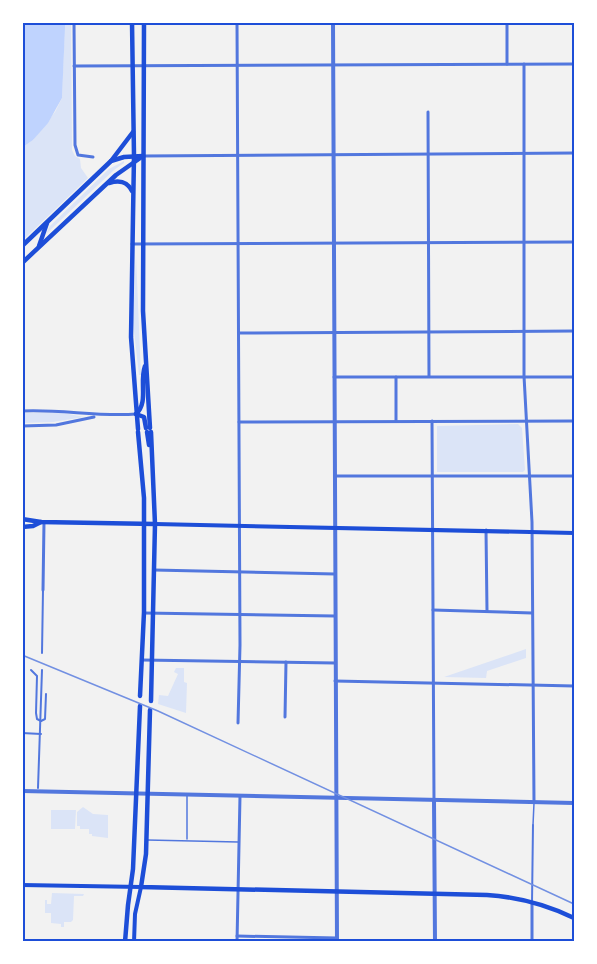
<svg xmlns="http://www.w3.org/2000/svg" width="597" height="964" font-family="'PT Serif',serif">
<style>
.green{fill:#dbe4f7}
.water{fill:#bfd3fe}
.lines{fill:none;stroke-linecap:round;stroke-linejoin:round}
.service{stroke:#5277de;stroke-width:1.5}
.pedestrian{stroke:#5277de;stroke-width:2}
.minor{stroke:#5277de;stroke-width:3}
.tertiary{stroke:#5277de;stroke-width:4}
.secondary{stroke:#1d4ed8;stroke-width:4}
.primary{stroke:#1d4ed8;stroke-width:4.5}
.rail{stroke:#7290e2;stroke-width:1.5}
.neatline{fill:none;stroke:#1d4ed8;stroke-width:2}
</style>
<rect width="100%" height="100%" fill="#f2f2f2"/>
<g class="green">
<polygon points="65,23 71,23 72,150 75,156 80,159 81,168 88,178 23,240 23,147 33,140 55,112 62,98"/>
<polygon points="124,161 124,163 114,170 46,234 50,226 109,169"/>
<polygon points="136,256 141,375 139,375 133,323"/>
<polygon points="22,413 64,413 84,417 53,422 23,423"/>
<polygon points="518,424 522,428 525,470 523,472 437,472 437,426"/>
<polygon points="526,649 526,658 487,671 486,678 444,677"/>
<polygon points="176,668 184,668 184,682 187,683 186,713 158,704 159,695 168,696 178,674 174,672"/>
<polygon points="83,807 93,814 108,815 108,838 92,836 92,834 89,834 89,829 80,829 80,826 77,826 77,812"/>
<polygon points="51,810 76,810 75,829 51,829"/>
<polygon points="52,893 84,894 83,896 74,896 73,920 71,922 64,922 64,927 61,927 61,924 51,923 51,913 45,913 45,900 47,900 47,904 51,904"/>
</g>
<polygon class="water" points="23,22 65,23 65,28 62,98 48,123 33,140 23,147"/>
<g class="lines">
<g class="service">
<polyline points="533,825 534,803"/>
<polyline points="187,839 187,796"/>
<polyline points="147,840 238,842"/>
</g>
<g class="pedestrian">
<polyline points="42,653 43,590"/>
<polyline points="31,670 37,676 36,713 37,719 41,721"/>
<polyline points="41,721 45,719 46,694"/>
<polyline points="22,733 41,734"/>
<polyline points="38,788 42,670"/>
<polyline points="532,903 533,825"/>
</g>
<g class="minor">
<polyline points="74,22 75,145 78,155 93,157"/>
<polyline points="237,22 240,645 238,723"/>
<polyline points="507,22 507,64"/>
<polyline points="524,64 524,376 532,522 534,802"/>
<polyline points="74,66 574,64"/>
<polyline points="428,112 429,376"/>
<polyline points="143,156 574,153"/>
<polyline points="132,244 574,242"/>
<polyline points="239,333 574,331"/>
<polyline points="334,377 574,377"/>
<polyline points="396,377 396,421"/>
<path d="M22,411C61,409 98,417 136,414"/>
<polyline points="432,421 434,800"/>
<polyline points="239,422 574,421"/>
<polyline points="22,426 56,425 94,417"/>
<polyline points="335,476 574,476"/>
<polyline points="486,530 487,611"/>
<polyline points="154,570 335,574"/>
<polyline points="43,590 44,522"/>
<polyline points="433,610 532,613"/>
<polyline points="144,613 335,616"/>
<polyline points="142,660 335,663"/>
<polyline points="335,681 574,686"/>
<polyline points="285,717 286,662"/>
<polyline points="532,903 532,942"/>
<polyline points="237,936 337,938"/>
<polyline points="237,942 240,796"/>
</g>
<g class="tertiary">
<polyline points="333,22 337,942"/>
<polyline points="22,791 574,803"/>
<polyline points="434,800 435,942"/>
</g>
<g class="secondary">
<polyline points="155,524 574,533"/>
<polyline points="22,885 141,887 135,914 134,942"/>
</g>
<g class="primary">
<polyline points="132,22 134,156 131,337 138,429"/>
<polyline points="144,22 143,311 150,428"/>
<polyline points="111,161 124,157 143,156"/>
<path d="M109,183C119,180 127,181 132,191"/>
<polyline points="22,246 111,161 133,132"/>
<polyline points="39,246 47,223"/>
<polyline points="22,263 116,175 143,156"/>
<path d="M136,414C149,402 139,382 145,366"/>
<polyline points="136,414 144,417 146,428"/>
<polyline points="138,432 144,498 144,612 140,696"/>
<polyline points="147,432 149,445"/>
<polyline points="151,432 155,524 151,701"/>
<polyline points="22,519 41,522 155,524"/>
<polyline points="22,527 33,526 41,522"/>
<path d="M150,710L146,854L141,887L487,895C518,897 547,905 574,918"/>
<polyline points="125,942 128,905 133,869 140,706"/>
</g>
<polyline class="rail" points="22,655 158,711 574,904"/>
</g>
<rect width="597" height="964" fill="none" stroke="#ffffff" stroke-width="48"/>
<rect x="24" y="24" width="549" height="916" class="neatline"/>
</svg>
